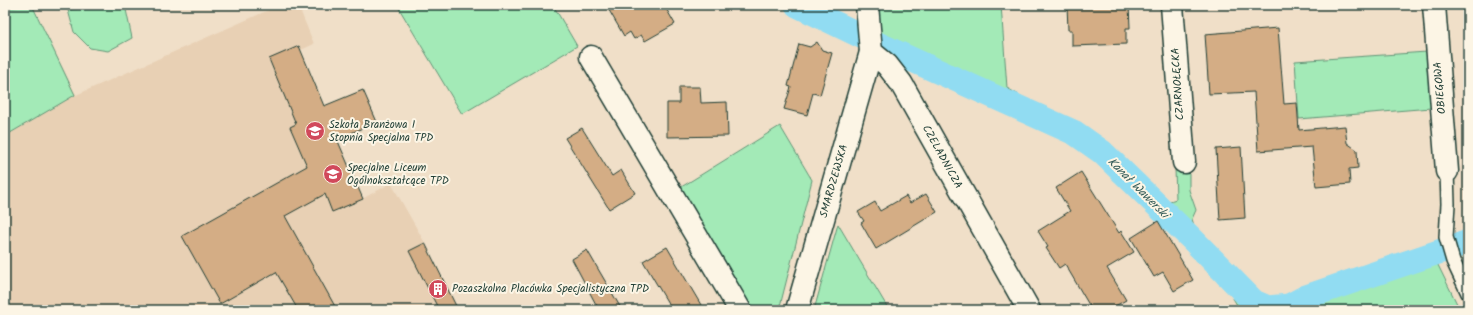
<svg xmlns="http://www.w3.org/2000/svg" width="1473" height="315" font-family="Kalam,sans-serif">
<style>
.built{fill:#e8d0b4}
.green{fill:#a3eab7;stroke:#619476}
.lines{fill:none;stroke-linecap:round;stroke-linejoin:round}
.canal{stroke:#91dcf2;stroke-width:25}
.building{fill:#d4ad85;stroke:#1f3d34}
.service-casing{stroke:#1f3d34;stroke-width:16}
.minor-casing{stroke:#1f3d34;stroke-width:25}
.service{stroke:#fcf5e5;stroke-width:13}
.minor{stroke:#fcf5e5;stroke-width:22}
.labels{text-anchor:middle;dominant-baseline:central;stroke-width:4;stroke-linejoin:round;paint-order:stroke}
.street-label{font-size:11px;fill:#1f3d34;stroke:#fcf5e5}
.poi-label{font-size:11px;fill:#1f3d34;stroke:#fcf5e5;text-anchor:start}
.water-label{font-size:12px;font-style:italic;fill:#365d5a;stroke:#fcf5e5}
</style>
<rect width="100%" height="100%" fill="#f0dfc8"/>
<filter id="ink" filterUnits="userSpaceOnUse"><feTurbulence type="fractalNoise" baseFrequency=".025" numOctaves="2"/><feDisplacementMap in="SourceGraphic" scale="8" xChannelSelector="R" yChannelSelector="G"/><feConvolveMatrix kernelMatrix="1 2 1 2 8 2 1 2 1" color-interpolation-filters="sRGB"/></filter>
<g filter="url(#ink)">
<polygon class="built" points="32,5 76,95 280,5 298,5 314,44 301,50 326,111 344,104 342,98 363,90 377,122 356,131 353,126 335,134 362,199 391,183 425,243 458,310 5,310 5,8"/>
<g class="green">
<polygon points="32,5 75,95 5,136 5,8"/>
<polygon points="104,5 125,5 132,38 108,51 90,48 74,32 68,10"/>
<polygon points="397,5 553,5 577,46 462,114"/>
<polygon points="777,5 822,5 858,22 853,40"/>
<polygon points="877,5 1001,5 1007,88 1108,146 1167,202 1176,199 1175,169 1189,168 1189,190 1196,210 1192,219 1198,238 1265,298 1278,300 1300,295 1439,242 1444,258 1436,261 1460,310 1240,310 1222,280 1161,220 1084,149 1071,140 907,63 894,39 879,32"/>
<polygon points="1427,52 1431,108 1299,119 1295,61"/>
<polygon points="780,126 812,180 779,310 750,310 678,189"/>
<polygon points="838,224 889,310 814,310"/>
<polygon points="1468,233 1468,269 1460,253 1455,237"/>
</g>
<g class="lines">
<polyline class="canal" points="797,5 884,47 1075,133 1102,152 1192,239 1254,302 1268,308 1289,306 1306,297 1468,242"/>
</g>
<g class="building">
<polygon points="606,5 664,5 675,24 645,41 641,35 634,39 630,32 624,36"/>
<polygon points="1067,5 1129,5 1130,28 1126,28 1126,44 1072,46 1072,30 1068,30"/>
<polygon points="1278,28 1284,104 1297,103 1299,130 1345,126 1347,143 1357,150 1358,168 1349,169 1350,184 1316,187 1312,147 1258,151 1254,92 1209,94 1205,34"/>
<polygon points="817,42 822,50 832,53 820,95 813,93 807,115 784,109 791,87 788,86 799,44 810,47"/>
<polygon points="299,46 324,106 363,90 377,122 337,139 363,199 332,212 325,194 285,216 337,310 298,310 276,272 220,304 182,236 307,166 290,127 296,124 269,59"/>
<polygon points="679,87 700,87 701,103 727,102 728,136 667,137 667,103 679,103"/>
<polygon points="582,128 612,176 621,170 635,193 609,209 565,138"/>
<polygon points="1241,147 1245,218 1220,220 1216,149"/>
<polygon points="1081,172 1119,233 1121,231 1134,252 1107,268 1126,300 1108,310 1092,310 1065,264 1059,268 1046,248 1048,247 1038,231 1070,211 1056,188"/>
<polygon points="926,194 937,212 876,249 861,223 864,221 858,212 875,202 880,211 906,196 910,203"/>
<polygon points="1158,221 1193,280 1174,291 1163,272 1154,277 1131,238"/>
<polygon points="425,243 458,310 439,310 409,251"/>
<polygon points="667,247 688,283 704,310 672,310 643,261"/>
<polygon points="587,250 622,310 599,310 572,259"/>
</g>
<g class="lines">
<g class="service-casing">
<polyline id="service" points="1447,171 1448,204 1446,237 1453,261 1468,293"/>
</g>
<g class="minor-casing">
<g id="minor">
<polyline points="867,5 871,52 887,65 901,83 1029,310"/>
<polyline points="1172,5 1184,162"/>
<polyline points="1434,5 1447,171"/>
<polyline points="591,57 740,310"/>
<polyline points="797,310 871,52"/>
</g>
</g>
<use href="#service" class="service"/>
<use href="#minor" class="minor"/>
</g>
</g>
<defs>
<g id="school-disc" transform="scale(1)"><circle r="9.5" fill="#d1495b" stroke="#fcf5e5"/><path d="M0-5L7-2L0 1L-7-2ZM-4 1L0 2.5L4 1V4Q0 6-4 4Z" fill="#fff"/></g>
<g id="building-disc" transform="scale(1)"><circle r="9.5" fill="#d1495b" stroke="#fcf5e5"/><path d="M-4-6H4V6H1V3H-1V6H-4ZM-2.5-4.3h1.7v1.8h-1.7ZM.8-4.3h1.7v1.8H.8ZM-2.5-1h1.7V.8h-1.7ZM.8-1h1.7V.8H.8Z" fill="#fff"/></g>
</defs>
<g fill-rule="evenodd">
<use href="#school-disc" x="315" y="131"/>
<use href="#school-disc" x="333" y="174"/>
<use href="#building-disc" x="438" y="289"/>
</g>
<g class="labels">
<g class="street-label">
<text transform="translate(1178 84) rotate(-94)">CZARNOŁĘCKA</text>
<text transform="translate(1440 88) rotate(-95)">OBIEGOWA</text>
<text transform="translate(942 157) rotate(61)">CZELADNICZA</text>
<text transform="translate(834 181) rotate(-74)">SMARDZEWSKA</text>
</g>
<g class="poi-label">
<text x="329" y="125">Szkoła Branżowa I<tspan x="329" dy="13">Stopnia Specjalna TPD</tspan></text>
<text x="347" y="168">Specjalne Liceum<tspan x="347" dy="13">Ogólnokształcące TPD</tspan></text>
<text x="452" y="289">Pozaszkolna Placówka Specjalistyczna TPD</text>
</g>
<g class="water-label">
<text transform="translate(1138 188) rotate(45)">Kanał Wawerski</text>
</g>
</g>
<rect width="1473" height="315" fill="none" stroke="#fcf5e5" stroke-width="20"/>
<rect x="10" y="10" width="1453" height="295" fill="none" stroke="#1f3d34" stroke-width="1.5" filter="url(#ink)"/>
</svg>
